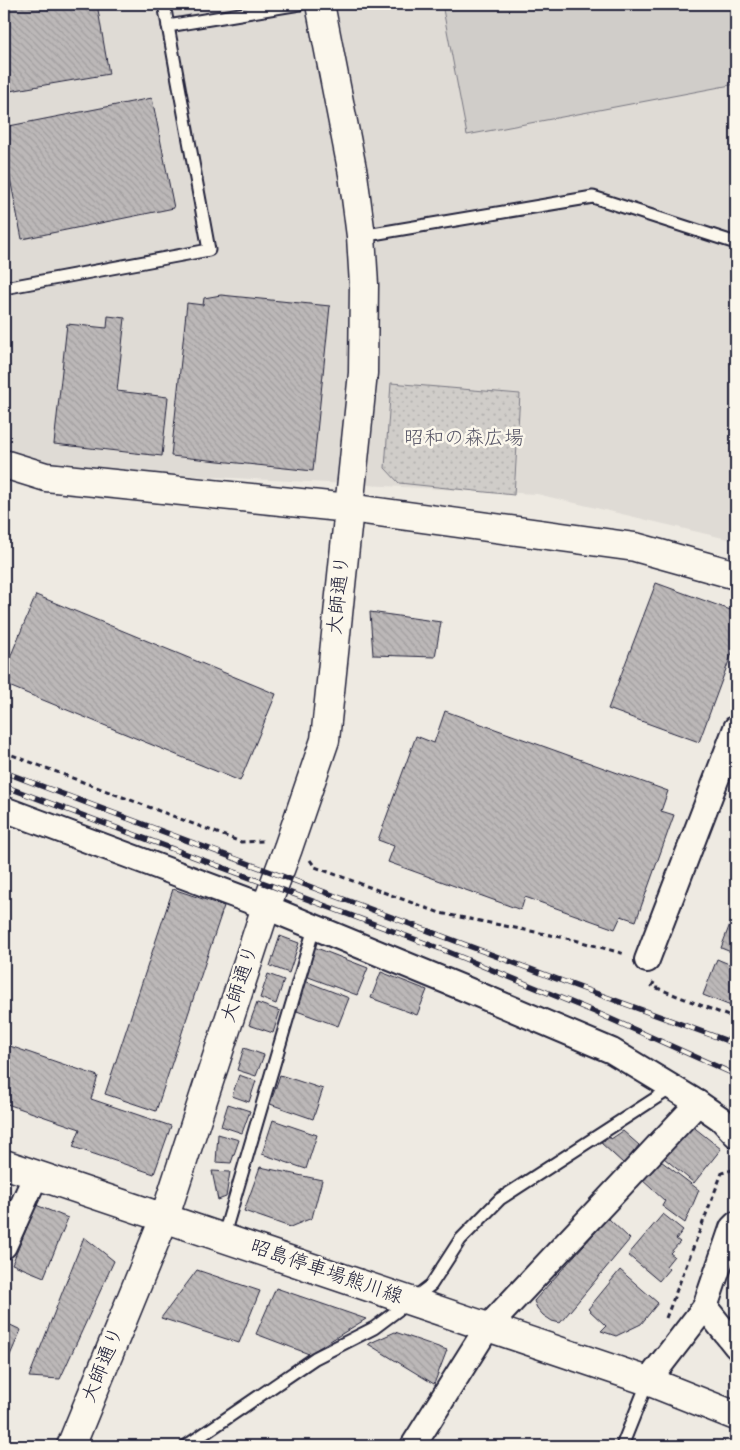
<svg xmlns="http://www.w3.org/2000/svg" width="740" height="1450" font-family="'Indie Flower','Klee One',sans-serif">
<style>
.built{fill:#dfdbd5}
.grass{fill:#d0cdc9;stroke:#797882}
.park{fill:url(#park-dots);stroke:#797882}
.building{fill:url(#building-back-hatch);stroke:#22223b}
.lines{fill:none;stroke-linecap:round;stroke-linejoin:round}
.lane-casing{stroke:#22223b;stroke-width:15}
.street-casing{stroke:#22223b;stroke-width:28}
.secondary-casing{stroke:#22223b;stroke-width:31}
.path{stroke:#22223b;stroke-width:3;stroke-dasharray:5 4;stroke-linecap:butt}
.lane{stroke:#fbf7ec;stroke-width:11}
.street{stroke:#fbf7ec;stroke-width:24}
.secondary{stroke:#fbf7ec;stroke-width:28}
.rail-casing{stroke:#22223b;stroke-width:5.5}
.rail{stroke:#fbf7ec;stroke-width:4;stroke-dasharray:11;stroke-linecap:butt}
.labels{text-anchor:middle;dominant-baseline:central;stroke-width:5;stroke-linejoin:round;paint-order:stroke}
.park-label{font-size:20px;fill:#565566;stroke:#fbf7ec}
.street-label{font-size:20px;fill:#22223b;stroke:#fbf7ec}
</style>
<defs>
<pattern id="park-dots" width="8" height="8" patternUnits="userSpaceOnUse" patternTransform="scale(1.25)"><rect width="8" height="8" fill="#d0cdc9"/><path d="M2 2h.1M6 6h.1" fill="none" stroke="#b2b0ae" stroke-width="1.8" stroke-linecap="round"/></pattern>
<pattern id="building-back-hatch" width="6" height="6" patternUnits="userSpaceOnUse" patternTransform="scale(1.25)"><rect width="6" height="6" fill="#bcb8b8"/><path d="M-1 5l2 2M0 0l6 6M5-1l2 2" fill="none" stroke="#a19e9f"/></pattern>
</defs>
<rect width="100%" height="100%" fill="#eeeae2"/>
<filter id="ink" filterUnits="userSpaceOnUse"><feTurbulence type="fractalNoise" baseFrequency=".02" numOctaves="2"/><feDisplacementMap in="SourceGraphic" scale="10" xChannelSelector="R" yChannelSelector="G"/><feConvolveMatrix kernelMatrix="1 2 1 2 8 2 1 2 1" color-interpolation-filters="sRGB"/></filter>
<g filter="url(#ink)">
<polygon class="built" points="4,4 736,4 736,541 537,494 81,470 4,452"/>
<polygon class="grass" points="442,4 736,4 736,84 467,135"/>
<polygon class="park" points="391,383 520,394 514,495 399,483 385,468"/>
<g class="building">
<polygon points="4,4 97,4 109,74 4,92"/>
<polygon points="152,98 174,208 22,239 4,148 4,127"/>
<polygon points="221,295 330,306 313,471 171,456 187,303 203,305 204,298"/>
<polygon points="108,316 125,318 117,391 168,397 162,456 54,444 67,324 107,328"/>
<polygon points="656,583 736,612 736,642 699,742 608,709"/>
<polygon points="36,595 276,694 240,781 4,684 4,672"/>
<polygon points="370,612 441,622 435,657 373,655"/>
<polygon points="445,711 668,791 661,811 674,815 636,921 621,916 615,929 525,897 521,910 388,862 394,846 378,840 416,736 434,743"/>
<polygon points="173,889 224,906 156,1111 105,1094"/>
<polygon points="736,908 736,954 721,948"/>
<polygon points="280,936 299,943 289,973 270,966"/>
<polygon points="314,947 368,968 357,995 303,975"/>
<polygon points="717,959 736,967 736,1008 703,995"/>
<polygon points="381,972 427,990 417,1015 371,998"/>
<polygon points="268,974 284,980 276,1004 260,998"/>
<polygon points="305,981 349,998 338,1026 294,1010"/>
<polygon points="257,1003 280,1011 273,1033 249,1025"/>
<polygon points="4,1044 98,1076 91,1099 171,1126 154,1174 73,1147 80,1129 4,1103"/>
<polygon points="244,1048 264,1055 256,1076 237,1070"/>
<polygon points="239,1075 256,1081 249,1102 232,1096"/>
<polygon points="280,1075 323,1089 313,1119 270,1104"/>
<polygon points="228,1104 250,1111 242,1133 221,1126"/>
<polygon points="273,1120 317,1135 306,1169 262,1154"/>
<polygon points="686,1121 721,1149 694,1183 664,1158 671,1150 666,1146"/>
<polygon points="623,1131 639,1145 624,1164 601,1143 610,1137 611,1139"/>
<polygon points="218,1134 239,1140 231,1163 216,1162"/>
<polygon points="657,1158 699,1190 685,1223 662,1206 665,1201 641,1179"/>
<polygon points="260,1167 322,1180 312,1218 290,1227 244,1211"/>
<polygon points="212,1171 230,1172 226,1197 218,1200"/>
<polygon points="36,1205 68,1218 44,1277 12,1264"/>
<polygon points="663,1214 683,1230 676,1239 680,1242 670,1253 674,1256 666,1266 669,1269 659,1281 628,1255"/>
<polygon points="608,1218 630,1239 560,1323 552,1321 543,1315 537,1308 534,1301"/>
<polygon points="84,1237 114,1261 60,1379 29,1377"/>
<polygon points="197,1270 260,1291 239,1343 161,1318"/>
<polygon points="620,1270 658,1303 641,1324 616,1336 601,1331 606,1326 588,1309"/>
<polygon points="276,1288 366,1319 309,1354 256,1334"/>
<polygon points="4,1322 21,1330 4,1369"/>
<polygon points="395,1332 447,1350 434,1384 368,1344"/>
</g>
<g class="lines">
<g class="lane-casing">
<g id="lane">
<polyline points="168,26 300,4"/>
<polyline points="361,236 593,197 736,243"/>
<polyline points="4,288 209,250 164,4"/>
<polyline points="223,1238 314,928"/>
<polyline points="730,1338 736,1321"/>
<polyline points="186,1446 315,1358 374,1328 410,1301 431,1285 460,1240 500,1199 673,1087"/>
<polyline points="622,1446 648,1381"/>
</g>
</g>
<g class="street-casing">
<g id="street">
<polyline points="4,809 266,907 463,988 612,1051 698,1103 721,1119 736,1135"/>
<polyline points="647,960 736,728"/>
<polyline points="4,1246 36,1175"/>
<polyline points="705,1307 736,1346"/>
<polyline points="648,1381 705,1307 732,1228 736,1224"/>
<polyline points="413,1446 487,1328 698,1103"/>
</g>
</g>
<g class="secondary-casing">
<g id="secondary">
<polyline points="4,464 46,477 349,508 635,547 736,575"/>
<polyline points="4,1164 648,1381 736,1416"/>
<polyline points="71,1446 164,1219 266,907 288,848 325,740 363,373 364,285 361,236 353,174 320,4"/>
</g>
</g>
<g class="path">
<polyline points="4,752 241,842 264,841"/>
<polyline points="310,860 315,867 440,913 571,939 625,954"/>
<polyline points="654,982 652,986 736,1019"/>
<polyline points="666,1318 722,1173 735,1169"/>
</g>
<use href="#lane" class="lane"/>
<use href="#street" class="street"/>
<use href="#secondary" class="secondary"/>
<g class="rail-casing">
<g id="rail">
<polyline points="4,772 573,985 736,1044"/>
<polyline points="4,786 441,949 595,1012 736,1075"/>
</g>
</g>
<use href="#rail" class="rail"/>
</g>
</g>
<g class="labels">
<g class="park-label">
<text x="464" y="439">昭和の森広場</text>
</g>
<g class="street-label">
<text transform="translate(340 595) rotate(-84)">大師通り</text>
<text transform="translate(241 984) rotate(-72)">大師通り</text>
<text transform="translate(326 1273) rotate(19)">昭島停車場熊川線</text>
<text transform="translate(104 1365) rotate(-68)">大師通り</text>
</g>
</g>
<rect width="740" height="1450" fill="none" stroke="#fbf7ec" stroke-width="20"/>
<rect x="10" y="10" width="720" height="1430" fill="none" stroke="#22223b" stroke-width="2" filter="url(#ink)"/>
</svg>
